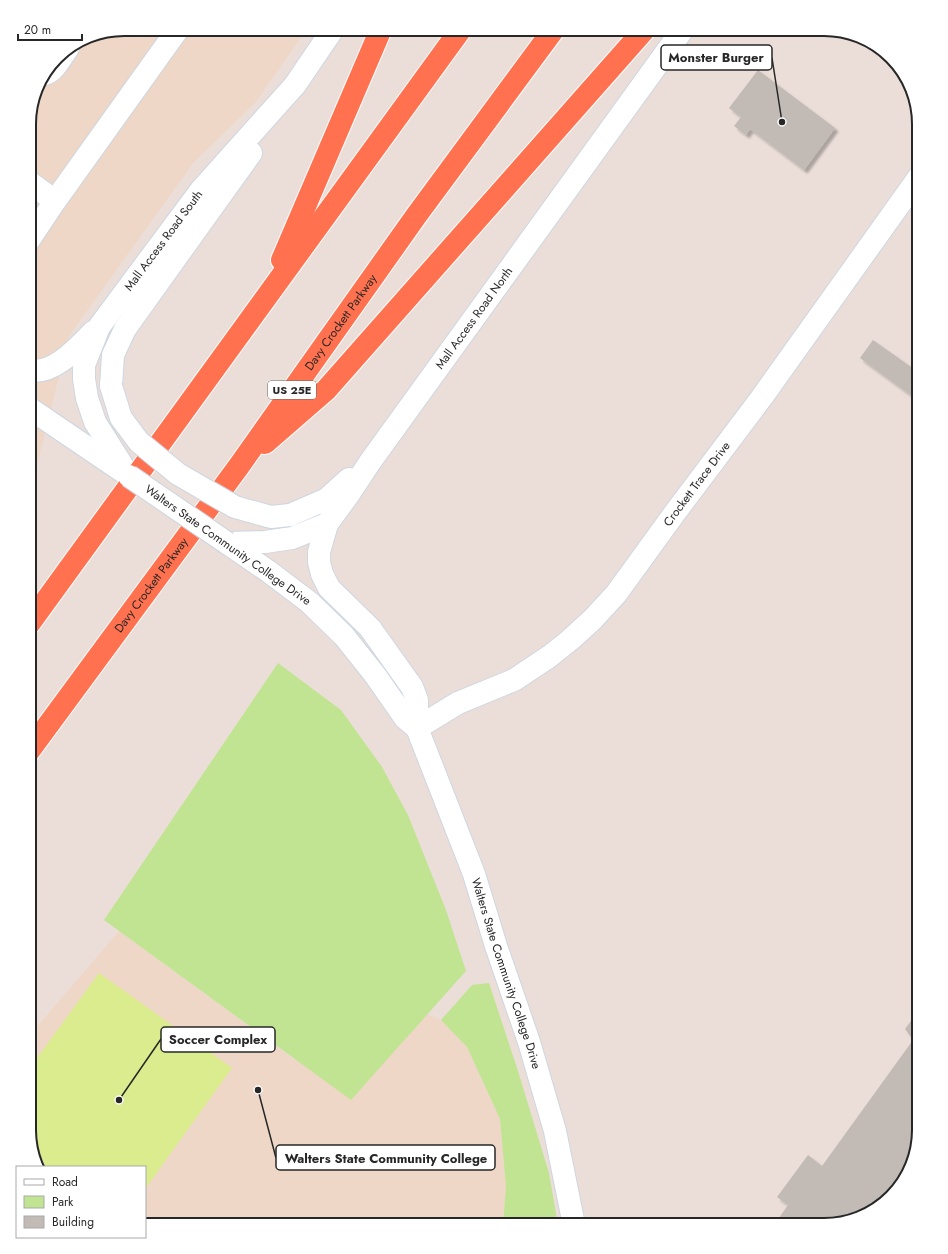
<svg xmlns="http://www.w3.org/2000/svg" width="948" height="1254" font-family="Jost,sans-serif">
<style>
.education{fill:#eed7c6}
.green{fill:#c1e492}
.pitch{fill:#daec8d}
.building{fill:#c2bab4;filter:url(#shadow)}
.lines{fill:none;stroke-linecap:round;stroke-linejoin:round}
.minor-casing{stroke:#cdd6e1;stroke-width:24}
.highway-casing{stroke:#fff;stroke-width:24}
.minor{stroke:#fff;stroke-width:22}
.highway{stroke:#ff714f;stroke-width:22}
.minor-bridge-casing{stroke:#cdd6e1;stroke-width:24;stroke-linecap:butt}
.minor-bridge{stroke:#fff;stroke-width:22}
.labels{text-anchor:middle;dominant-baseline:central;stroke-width:3;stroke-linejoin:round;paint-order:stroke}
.shield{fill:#fff;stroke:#686868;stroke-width:1}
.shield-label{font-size:11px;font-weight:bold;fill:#272727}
.street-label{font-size:12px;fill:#272727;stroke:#fff}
.rim{fill:none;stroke:#272727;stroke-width:2}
.leader{fill:none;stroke:#272727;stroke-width:1.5}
.callout-dot{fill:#272727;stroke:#fff;stroke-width:1.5}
.callout{fill:#fff;stroke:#272727;stroke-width:1.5}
.callout-label{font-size:13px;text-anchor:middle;font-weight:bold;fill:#272727}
</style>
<defs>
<filter id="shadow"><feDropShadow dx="3.5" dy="3.5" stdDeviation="1" flood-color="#0004"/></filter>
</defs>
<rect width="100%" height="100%" fill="#ebded8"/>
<g class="education">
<polygon points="124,29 307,29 255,103 194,162 69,336 37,465 29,476 29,117 39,82 61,53 88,36"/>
<polygon points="119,931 295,1060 401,1003 441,1020 467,1047 500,1119 506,1187 503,1225 145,1225 145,1167 40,1167 29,1130 29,1036"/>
</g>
<g class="green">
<polygon points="278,663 341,710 382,767 408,815 446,910 466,971 351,1100 104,920"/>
<polygon points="489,983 518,1071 549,1173 558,1225 503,1225 506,1187 500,1119 467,1047 441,1020 472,985"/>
</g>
<polygon class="pitch" points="99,973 232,1068 145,1189 145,1167 40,1167 29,1130 29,1069"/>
<g class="building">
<polygon points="758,70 835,128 804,170 750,129 746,135 734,126 741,117 729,108"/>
<polygon points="873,340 914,369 919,362 919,401 860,358"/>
<polygon points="919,1010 919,1131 906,1177 877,1209 825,1225 789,1225 779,1218 788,1205 777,1197 808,1155 822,1166 913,1040 905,1029"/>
</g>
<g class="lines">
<g class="minor-casing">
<g id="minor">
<path d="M45,74C55,71 62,56 68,48"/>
<polyline points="29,182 55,201"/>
<polyline points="29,240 55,201 178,29"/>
<path d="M29,370C53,376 78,347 93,332"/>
<polyline points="111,386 113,355 125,329 251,153"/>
<polyline points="29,408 122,471"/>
<path id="s1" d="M129,476L95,422L87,398L84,379V365L99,327L201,190L295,85L333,29"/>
<polyline points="290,515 327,499 349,479"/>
<path id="s2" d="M327,524L319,552V562L322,574L329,588L370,628L412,687L417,700V728L474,874L496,946L529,1042L555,1131L574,1225"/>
<path id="s3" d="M227,543L265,542L292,538L327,524L349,494L370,462L683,29"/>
<polyline points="227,543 268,571 309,602 344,636 375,675 405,718 417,728"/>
<path id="s4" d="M417,728L458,703L514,680L550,656L570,640L592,620L616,594L674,514L762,397L919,177"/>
</g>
</g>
<g class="highway-casing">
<g id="highway">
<polyline points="282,260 381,29"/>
<polyline points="265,443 326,390 645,29"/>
<polyline points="29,624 461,29"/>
<path id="s5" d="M29,751L239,466L416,216L554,29"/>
</g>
</g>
<use href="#minor" class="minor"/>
<use href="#highway" class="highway"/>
<g class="minor-bridge-casing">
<g id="minor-bridge">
<polyline points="111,386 121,418 139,442 178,474 235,507 271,517 290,515"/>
<polyline points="129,476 227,543"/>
</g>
</g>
<use href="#minor-bridge" class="minor-bridge"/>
</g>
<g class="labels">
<rect class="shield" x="268" y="381" width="48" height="18" rx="3"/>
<g class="shield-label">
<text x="292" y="390">US 25E</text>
</g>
<g class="street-label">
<text stroke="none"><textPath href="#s1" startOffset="271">Mall Access Road South</textPath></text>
<text stroke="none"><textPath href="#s3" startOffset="356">Mall Access Road North</textPath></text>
<text stroke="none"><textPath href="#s5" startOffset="530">Davy Crockett Parkway</textPath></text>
<text stroke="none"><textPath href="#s4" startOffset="379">Crockett Trace Drive</textPath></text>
<text transform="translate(228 545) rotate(35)">Walters State Community College Drive</text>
<text stroke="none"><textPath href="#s5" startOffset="206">Davy Crockett Parkway</textPath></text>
<text stroke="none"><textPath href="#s2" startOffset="500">Walters State Community College Drive</textPath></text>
</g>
</g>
<path d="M0 0H948V1254H0ZM124 36H824A88 88 0 0 1 912 124V1130A88 88 0 0 1 824 1218H124A88 88 0 0 1 36 1130V124A88 88 0 0 1 124 36Z" fill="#fff" fill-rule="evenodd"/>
<path class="rim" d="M124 36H824A88 88 0 0 1 912 124V1130A88 88 0 0 1 824 1218H124A88 88 0 0 1 36 1130V124A88 88 0 0 1 124 36Z"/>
<path class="leader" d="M782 122L772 58M119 1100L161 1039M258 1090L276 1158"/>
<g class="callout-dot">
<circle cx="782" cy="122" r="4"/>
<circle cx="119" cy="1100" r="4"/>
<circle cx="258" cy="1090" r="4"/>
</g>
<g class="callout">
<rect x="661" y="45" width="111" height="25" rx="4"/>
<rect x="161" y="1027" width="114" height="25" rx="4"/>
<rect x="276" y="1145" width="219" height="25" rx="4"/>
</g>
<g class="callout-label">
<text x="716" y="62">Monster Burger</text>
<text x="218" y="1044">Soccer Complex</text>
<text x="386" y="1163">Walters State Community College</text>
</g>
<rect x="16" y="1166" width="130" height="72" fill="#ffffff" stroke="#a9a9a9"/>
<rect x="24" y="1179" width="20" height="6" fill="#ffffff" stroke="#a9a9a9"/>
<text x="52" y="1186" font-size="12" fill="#272727">Road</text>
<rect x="24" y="1196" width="20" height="12" fill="#c1e492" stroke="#a9a9a9"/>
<text x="52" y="1206" font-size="12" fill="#272727">Park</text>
<rect x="24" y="1216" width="20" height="12" fill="#c2bab4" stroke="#a9a9a9"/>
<text x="52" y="1226" font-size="12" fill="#272727">Building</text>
<path d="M18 34v6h64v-6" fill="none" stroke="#272727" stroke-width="2"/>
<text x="24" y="34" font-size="12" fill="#272727" stroke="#ffffff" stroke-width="3" paint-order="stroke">20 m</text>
</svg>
